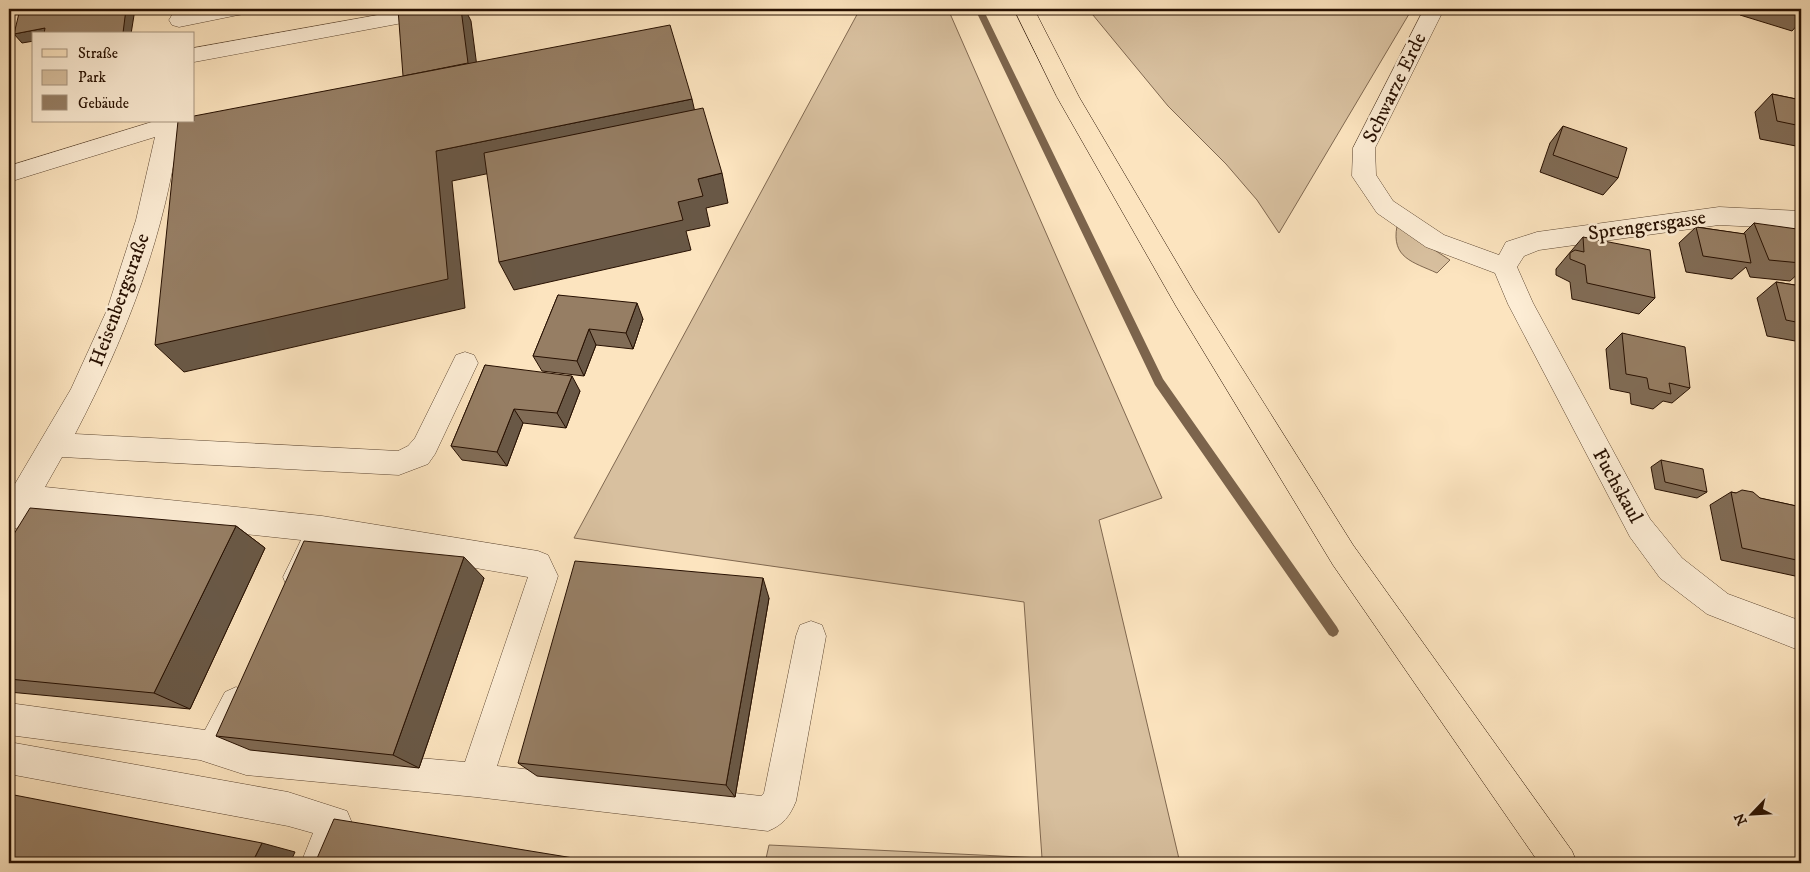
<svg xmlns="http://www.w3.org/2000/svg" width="1810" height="872" font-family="'IM FELL DW Pica',serif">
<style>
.green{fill:#d8c09f;stroke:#806850}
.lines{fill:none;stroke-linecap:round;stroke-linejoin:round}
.stream{fill:#7c644c;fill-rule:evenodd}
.minor-casing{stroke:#5c4530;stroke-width:1}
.major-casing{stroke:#271001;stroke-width:1}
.minor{fill:#fdedd5;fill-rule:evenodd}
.major{fill:#fce4bf;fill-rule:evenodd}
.wall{fill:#816c56;stroke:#271001}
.shaded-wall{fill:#695846;stroke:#271001}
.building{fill:#967e64;stroke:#271001}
.labels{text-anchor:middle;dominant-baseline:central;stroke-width:5;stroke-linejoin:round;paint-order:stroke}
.street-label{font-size:20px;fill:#271001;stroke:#fdedd5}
</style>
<rect width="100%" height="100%" fill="#fce4bf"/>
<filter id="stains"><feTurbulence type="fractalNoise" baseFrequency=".004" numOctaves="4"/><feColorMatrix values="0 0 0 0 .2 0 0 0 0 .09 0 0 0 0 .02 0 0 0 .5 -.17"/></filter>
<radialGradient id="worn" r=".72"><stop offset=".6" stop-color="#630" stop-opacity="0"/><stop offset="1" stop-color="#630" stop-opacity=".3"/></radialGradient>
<g class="green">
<polygon points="860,9 948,9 1162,498 1099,520 1180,863 765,863 769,845 1042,858 1024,602 574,538"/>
<polygon points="1088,9 1412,9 1279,233 1257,200 1226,164 1168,106"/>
<path d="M1397,226L1450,260L1437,273C1413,262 1391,258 1397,226Z"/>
</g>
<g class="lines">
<polygon class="stream" points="975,9 983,9 1163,379 1337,627 1339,631 1337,635 1333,637 1329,635 1155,385"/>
<g class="minor-casing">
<g id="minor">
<polygon points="205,9 248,9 245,14 238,15 179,27 172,25 169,20 172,15"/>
<polygon points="411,9 455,9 452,14 445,15 194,62 194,48"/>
<polygon points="1424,9 1444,9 1375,148 1376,175 1393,201 1444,235 1499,255 1506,242 1537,232 1719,207 1801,211 1801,229 1719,225 1539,250 1524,256 1517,267 1533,303 1650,519 1682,558 1728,594 1801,621 1801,651 1707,614 1660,578 1630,537 1508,304 1495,273 1426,247 1377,213 1352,176 1353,148"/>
<path d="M155,121H180C167,231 126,337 75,434L398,451L408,446L415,438L456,355L465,352L474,355L478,363L435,454L428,464L399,475L62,457L45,487L322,516L538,551L548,555L558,576L497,766L761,796L764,793L796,636L800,625L811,621L822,625L826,636L796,801C790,816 783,825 768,831L476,797L246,775L200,760L9,735V703L205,730L225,692L236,687L247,692L252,703L235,739L246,743L465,762L528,577L330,543L309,587L298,591L287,587L283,577L301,540L30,511L19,527L9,531V494L71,389L107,310L136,220L155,137L9,182V166Z"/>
<polygon points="9,742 288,792 347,811 352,823 335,863 301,863 313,833 288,826 9,774"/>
</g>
</g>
<g class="major-casing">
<polygon id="major" points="1014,9 1034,9 1079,97 1194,292 1353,545 1572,851 1577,863 1539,863 1333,565 1176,306 1057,97"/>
</g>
<use href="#minor" class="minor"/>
<use href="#major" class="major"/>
</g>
<g class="wall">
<polygon points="1742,9 1801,9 1801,21 1792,31 1740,15"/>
<polygon points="1772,94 1801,100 1801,147 1760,139 1755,112"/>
<polygon points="1563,126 1618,178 1603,195 1540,172 1550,143"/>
<polygon points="1754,223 1799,237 1801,235 1801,271 1790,281 1750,277 1746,267 1732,279 1686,272 1679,243 1696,227 1743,234"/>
<polygon points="1583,237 1655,298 1639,314 1572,299 1570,282 1556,275 1556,269"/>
<polygon points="1776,282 1801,286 1801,342 1767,336 1757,298"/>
<polygon points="558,295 643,319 633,349 596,345 584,376 542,371 533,356"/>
<polygon points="1622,333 1690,388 1672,403 1663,401 1653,409 1631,404 1630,393 1610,389 1606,349"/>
<polygon points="485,365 580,391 566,428 523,423 507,466 462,460 451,446"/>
<polygon points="1661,460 1707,492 1697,498 1655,489 1651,467"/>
<polygon points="1731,492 1801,507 1801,573 1795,576 1721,560 1710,505"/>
<polygon points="236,526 265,548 190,709 9,692 9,542"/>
<polygon points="484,578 419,768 250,750 216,736"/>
<polygon points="769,598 735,797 537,776 518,763"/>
</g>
<g class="shaded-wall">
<polygon points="126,9 135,9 131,34 119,34"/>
<polygon points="461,9 465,9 471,21 480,90 417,102"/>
<polygon points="45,28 50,34 34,34 34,41 22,43 14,34"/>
<polygon points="692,99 699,130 452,181 465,308 184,372 155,345 436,151"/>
<polygon points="722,173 728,203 706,208 710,226 686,231 691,250 514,290 499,262 678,202 698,179"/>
<polygon points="637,303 643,319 633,349 626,333"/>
<polygon points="589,329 596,345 584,376 577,361"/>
<polygon points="572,376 580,391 566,428 557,413"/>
<polygon points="514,409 523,423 507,466 497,452"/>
<polygon points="236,526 265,548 190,709 154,693"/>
<polygon points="464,557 484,578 419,768 393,755"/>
<polygon points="763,578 769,598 735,797 726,785"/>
<polygon points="262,843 295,852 290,863 252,863"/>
</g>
<g class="building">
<polygon points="20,9 126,9 123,33 44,34 45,28 14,34"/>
<polygon points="398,9 461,9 468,63 403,76"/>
<polygon points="670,25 692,99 436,151 448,279 155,345 178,121 194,121 194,116"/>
<polygon points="1772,94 1801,100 1801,126 1777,121"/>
<polygon points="703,108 722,173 698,179 703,196 678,202 683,220 499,262 484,153"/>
<polygon points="1563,126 1627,148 1618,178 1553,155"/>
<polygon points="1754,223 1797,229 1801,242 1801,263 1769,260"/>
<polygon points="1696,227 1745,234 1751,263 1703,256"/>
<polygon points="1583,237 1650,250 1655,298 1587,283 1585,265 1570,259 1570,253 1575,250 1584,252"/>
<polygon points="1776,282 1801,286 1801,323 1786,320"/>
<polygon points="558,295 637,303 626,333 589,329 577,361 533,356"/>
<polygon points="1622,333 1685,347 1690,388 1669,383 1671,394 1649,389 1647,378 1626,374"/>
<polygon points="485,365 572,376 557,413 514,409 497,452 451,446"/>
<polygon points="1661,460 1703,469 1707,492 1665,482"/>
<polygon points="1742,490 1753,492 1760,498 1801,507 1801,561 1742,548 1731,492 1736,493"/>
<polygon points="30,508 236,526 154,693 9,679 9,542"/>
<polygon points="304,541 464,557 393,755 216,736"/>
<polygon points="575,561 763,578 726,785 518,763"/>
<polygon points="9,794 262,843 252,863 9,863"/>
<polygon points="334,819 604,863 315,863"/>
</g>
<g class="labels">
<g class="street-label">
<text transform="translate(1395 88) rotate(-64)">Schwarze Erde</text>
<text transform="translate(1647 226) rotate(-8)">Sprengersgasse</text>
<text transform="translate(120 300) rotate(-70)">Heisenbergstraße</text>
<text transform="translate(1617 486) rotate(61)">Fuchskaul</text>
</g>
</g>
<rect width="1810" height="872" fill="none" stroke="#fce4bf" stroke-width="30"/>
<rect x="10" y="10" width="1790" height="852" fill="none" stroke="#271001" stroke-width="2.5"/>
<rect x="15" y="15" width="1780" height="842" fill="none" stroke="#271001"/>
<rect x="32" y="32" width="162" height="90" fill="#fdedd5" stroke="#a79580"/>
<rect x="42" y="49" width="25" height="8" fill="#fce4bf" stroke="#a79580"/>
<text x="78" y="58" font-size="15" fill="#271001">Straße</text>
<rect x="42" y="70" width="25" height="15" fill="#d8c09f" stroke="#a79580"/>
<text x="78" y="82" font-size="15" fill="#271001">Park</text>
<rect x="42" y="95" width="25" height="15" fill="#967e64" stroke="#a79580"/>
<text x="78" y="108" font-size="15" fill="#271001">Gebäude</text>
<g transform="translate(1752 814) rotate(245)" stroke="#fdedd5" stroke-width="4" paint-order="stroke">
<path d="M0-4L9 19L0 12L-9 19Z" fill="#271001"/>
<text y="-8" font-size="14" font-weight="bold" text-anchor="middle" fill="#271001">N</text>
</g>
<rect width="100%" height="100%" filter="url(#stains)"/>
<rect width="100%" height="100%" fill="url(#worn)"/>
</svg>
